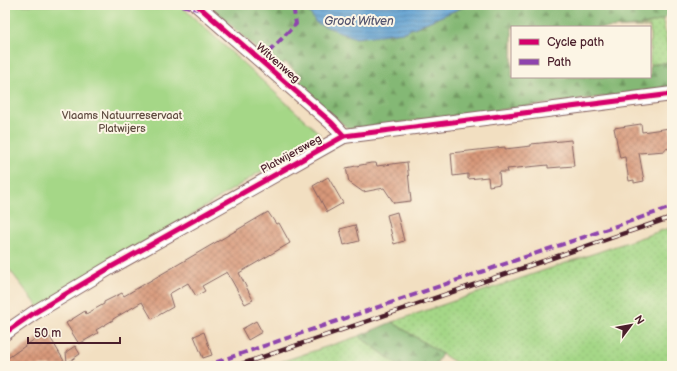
<svg xmlns="http://www.w3.org/2000/svg" width="677" height="371" font-family="'Balsamiq Sans',sans-serif">
<style>
.grass{fill:url(#grass-dots);stroke:#787b59}
.forest{fill:url(#forest-firs);stroke:#676c50}
.green{fill:#a5d787;stroke:#787b59}
.water{fill:url(#water-rules);stroke:#54607e}
.building{fill:url(#building-cross-hatch)}
.lines{fill:none;stroke-linecap:round;stroke-linejoin:round}
.street-casing{stroke:#856260;stroke-width:16}
.street{stroke:#fff;stroke-width:14}
.rail-casing{stroke:#4a1f2b;stroke-width:4.5}
.rail{stroke:#fcf5e5;stroke-width:3;stroke-dasharray:9;stroke-linecap:butt}
.quiet{stroke:#8e44ad;stroke-width:4;stroke-dasharray:8 4;stroke-linecap:butt}
.cycleway-casing{stroke:#fcf5e5;stroke-width:8}
.cycleway{stroke:#d6006c;stroke-width:5}
.labels{text-anchor:middle;dominant-baseline:central;stroke-width:4;stroke-linejoin:round;paint-order:stroke}
.street-label{font-size:11px;fill:#4a1f2b;stroke:#fcf5e5}
.park-label{font-size:11px;fill:#614d42;stroke:#fcf5e5}
.water-label{font-size:12px;font-style:italic;fill:#52536e;stroke:#fcf5e5}
</style>
<defs>
<pattern id="grass-dots" width="8" height="8" patternUnits="userSpaceOnUse"><rect width="8" height="8" fill="#a5d787"/><path d="M2 2h.1M6 6h.1" fill="none" stroke="#90b875" stroke-width="1.8" stroke-linecap="round"/></pattern>
<pattern id="forest-firs" width="22" height="20" patternUnits="userSpaceOnUse"><rect width="22" height="20" fill="#84b874"/><path d="M5 1l3.5 6h-7zM16 11l3.5 6h-7z" fill="#6e955f"/></pattern>
<pattern id="water-rules" width="6" height="5" patternUnits="userSpaceOnUse"><rect width="6" height="5" fill="#5fa0d2"/><path d="M0 2.5h6" fill="none" stroke="#5082ab"/></pattern>
<pattern id="building-cross-hatch" width="8" height="8" patternUnits="userSpaceOnUse"><rect width="8" height="8" fill="#d8997a"/><path d="M0 0l8 8M0 8l8-8" fill="none" stroke="#b17c64"/></pattern>
</defs>
<rect width="100%" height="100%" fill="#fcf5e5"/>
<filter id="ink" filterUnits="userSpaceOnUse"><feTurbulence type="fractalNoise" baseFrequency=".025" numOctaves="2"/><feDisplacementMap in="SourceGraphic" scale="8" xChannelSelector="R" yChannelSelector="G"/><feConvolveMatrix kernelMatrix="1 2 1 2 8 2 1 2 1" color-interpolation-filters="sRGB"/></filter>
<filter id="wash" filterUnits="userSpaceOnUse"><feTurbulence type="fractalNoise" baseFrequency=".012" numOctaves="4" result="noise"/><feDisplacementMap in="SourceGraphic" scale="16" xChannelSelector="R" yChannelSelector="G"/><feGaussianBlur stdDeviation="0.9" result="paint"/><feColorMatrix in="noise" values="0 0 0 0 0 0 0 0 0 0 0 0 0 0 0 0 0 1.4 0 .05"/><feComposite in="paint" operator="in"/></filter>
<g filter="url(#wash)">
<rect width="100%" height="100%" fill="#f2dfc1"/>
<g class="grass">
<polygon points="663,19 670,62 650,65 650,27 623,27 646,25"/>
<polygon points="672,227 672,366 461,366 392,322"/>
<polygon points="359,336 399,366 268,366"/>
</g>
<g class="forest">
<path d="M209,5H305L316,23L404,32L468,5H672V11C669,13 666,17 663,19C639,33 544,27 512,27V77H650V65L670,62L672,88L349,129L296,86L303,78L285,62L278,69Z"/>
<polygon points="392,322 442,354 435,366 399,366 359,336"/>
</g>
<polygon class="green" points="5,5 180,5 320,134 41,310 5,264"/>
<polygon class="water" points="305,5 468,5 404,32 356,38 316,23"/>
<g id="blocks">
<g class="building">
<polygon points="641,124 642,132 670,128 672,148 665,149 665,151 639,153 644,181 634,183 634,180 629,181 625,157 620,158 614,128"/>
<polygon points="571,140 574,166 548,168 548,165 507,169 508,172 499,172 500,184 489,186 488,177 468,179 468,174 453,176 451,153 505,147 505,149 531,146 531,144"/>
<polygon points="407,162 411,201 394,203 384,188 363,192 349,182 346,168 371,163 376,163 377,166"/>
<polygon points="328,177 343,203 327,212 313,186"/>
<polygon points="268,212 276,224 279,223 290,243 239,273 253,300 245,304 227,272 202,286 205,291 196,296 188,283 169,294 173,307 152,319 142,302 113,319 113,320 96,330 98,333 79,344 66,323 85,311 86,314 104,304 104,302 122,293 124,296"/>
<polygon points="397,212 404,241 394,244 387,215"/>
<polygon points="355,225 359,241 344,245 340,229"/>
<polygon points="256,321 262,332 248,340 242,329"/>
<polygon points="45,332 48,338 50,337 67,366 5,366 5,360"/>
<polygon points="204,332 212,355 203,358 194,336"/>
<polygon points="75,346 80,354 67,363 66,352"/>
</g>
</g>
</g>
<g filter="url(#ink)">
<use href="#blocks" fill-opacity="0" stroke="#856260" stroke-width="1"/>
<g class="lines">
<g class="street-casing">
<g id="street">
<polyline points="197,5 332,123 344,136"/>
<polyline points="5,333 34,313 111,267 344,136 672,94"/>
</g>
</g>
<use href="#street" class="street"/>
<g class="rail-casing">
<polyline id="rail" points="236,366 672,217"/>
</g>
<use href="#rail" class="rail"/>
<g class="quiet">
<polyline points="182,5 201,10"/>
<polyline points="260,61 296,24 293,5"/>
<polyline points="205,366 672,207"/>
</g>
<g class="cycleway-casing">
<g id="cycleway">
<polyline points="197,5 332,123 344,136"/>
<polyline points="5,333 34,313 111,267 344,136 672,94"/>
</g>
</g>
<use href="#cycleway" class="cycleway"/>
</g>
</g>
<g class="labels">
<g class="street-label">
<text transform="translate(278 63) rotate(41)">Witvenweg</text>
<text transform="translate(291 154) rotate(-29)">Platwijersweg</text>
</g>
<g class="park-label">
<text x="122" y="115">Vlaams Natuurreservaat<tspan x="122" dy="13">Platwijers</tspan></text>
</g>
<g class="water-label">
<text x="359" y="21">Groot Witven</text>
</g>
</g>
<rect width="677" height="371" fill="none" stroke="#fcf5e5" stroke-width="20"/>
<rect x="511" y="26" width="140" height="52" fill="#fcf5e5" stroke="#b59f9b"/>
<rect x="519" y="39" width="20" height="6" fill="#d6006c" stroke="#b59f9b"/>
<text x="547" y="46" font-size="12" fill="#4a1f2b">Cycle path</text>
<rect x="519" y="59" width="20" height="6" fill="#8e44ad" stroke="#b59f9b"/>
<text x="547" y="66" font-size="12" fill="#4a1f2b">Path</text>
<g transform="translate(631 325) rotate(58)" stroke="#fcf5e5" stroke-width="3" paint-order="stroke">
<path d="M0-3L7 15L0 10L-7 15Z" fill="#4a1f2b"/>
<text y="-6" font-size="11" font-weight="bold" text-anchor="middle" fill="#4a1f2b">N</text>
</g>
<path d="M28 337v6h92v-6" fill="none" stroke="#4a1f2b" stroke-width="2"/>
<text x="34" y="337" font-size="12" fill="#4a1f2b" stroke="#fcf5e5" stroke-width="3" paint-order="stroke">50 m</text>
</svg>
